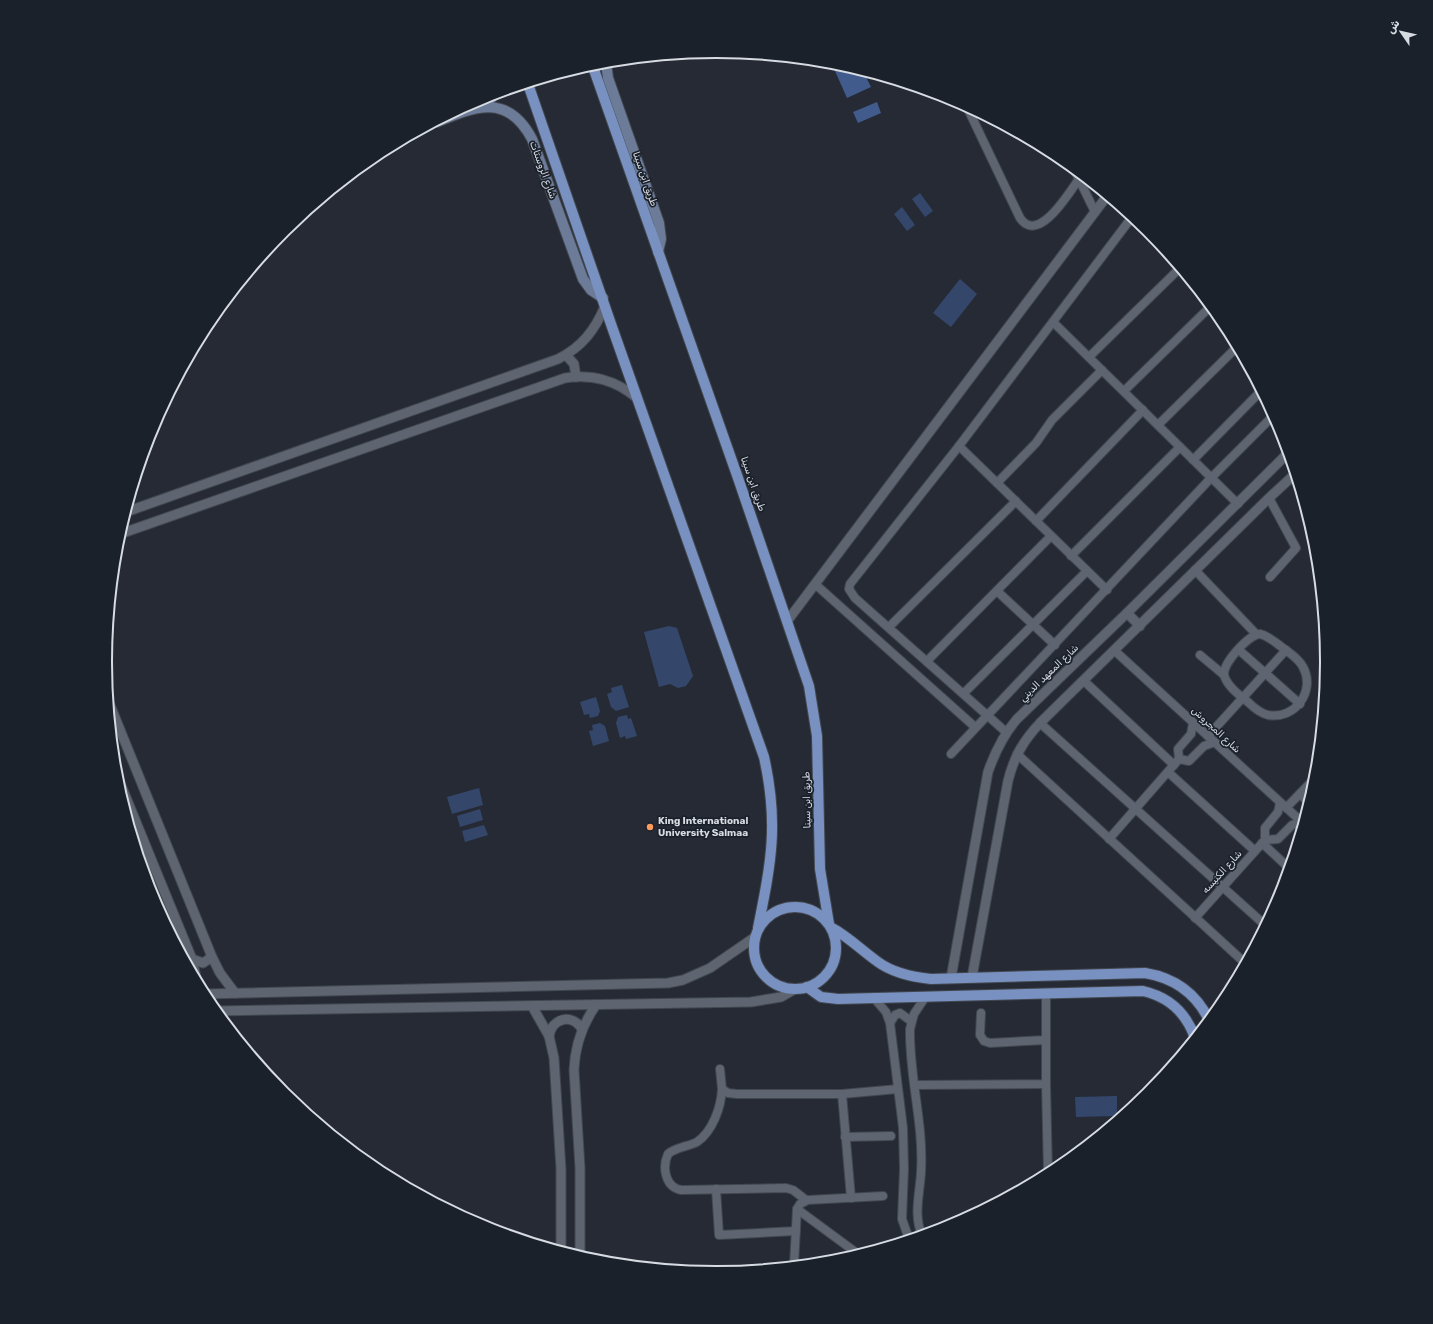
<svg xmlns="http://www.w3.org/2000/svg" width="1433" height="1324" font-family="Rubik,Cairo,sans-serif">
<style>
.grass{fill:#34476b}
.water{fill:#425b8d}
.lines{fill:none;stroke-linecap:round;stroke-linejoin:round}
.minor-casing{stroke:#42474f;stroke-width:10}
.tertiary-casing{stroke:#42474f;stroke-width:11}
.secondary-casing{stroke:#42474f;stroke-width:12}
.primary-casing{stroke:#42474f;stroke-width:12}
.minor{stroke:#5e6571;stroke-width:8}
.tertiary{stroke:#5e6571;stroke-width:9}
.secondary{stroke:#6b7b98;stroke-width:10}
.primary{stroke:#7891c0;stroke-width:10}
.poi-dot{fill:#fe9b59;stroke:#1b212b;stroke-width:1.5}
.labels{text-anchor:middle;dominant-baseline:central;stroke-width:3.5;stroke-linejoin:round;paint-order:stroke}
.street-label{font-size:10px;fill:#d7dbe2;stroke:#1b212b}
.poi-label{font-size:10px;font-weight:bold;fill:#d7dbe2;stroke:#1b212b;text-anchor:start}
.rim{fill:none;stroke:#d7dbe2;stroke-width:2}
</style>
<rect width="100%" height="100%" fill="#252a35"/>
<g class="grass">
<polygon points="920,193 933,211 925,217 912,199"/>
<polygon points="902,207 915,225 907,231 894,214"/>
<polygon points="960,279 977,294 951,327 933,313"/>
<polygon points="669,626 677,628 693,676 686,686 678,688 670,684 659,687 644,632"/>
<polygon points="622,685 629,707 616,711 611,707 607,694 612,692 611,688"/>
<polygon points="596,697 600,711 598,716 590,718 589,714 584,715 580,702"/>
<polygon points="627,715 628,719 631,718 637,736 626,739 625,736 620,738 616,723 618,717"/>
<polygon points="600,723 605,726 609,741 593,746 589,731 593,730 592,725"/>
<polygon points="479,788 483,805 452,814 447,797"/>
<polygon points="480,809 483,820 460,827 457,816"/>
<polygon points="484,825 488,835 465,842 462,831"/>
<polygon points="1117,1096 1117,1116 1076,1117 1075,1097"/>
</g>
<g class="water">
<polygon points="831,62 863,71 871,87 847,98"/>
<polygon points="877,102 881,113 858,123 853,112"/>
</g>
<g class="lines">
<g class="minor-casing">
<g id="minor">
<path d="M967,107L1020,218C1038,245 1069,193 1079,179"/>
<polyline points="1074,169 1095,212"/>
<polyline points="1053,322 1238,504"/>
<polyline points="1089,357 1180,268"/>
<polyline points="1124,391 1211,306"/>
<polyline points="1158,425 1237,347"/>
<polyline points="959,446 1107,590"/>
<polyline points="1193,460 1261,391"/>
<polyline points="997,483 1036,443 1052,420 1102,370"/>
<polyline points="1269,498 1296,548 1270,577"/>
<polyline points="1036,521 1143,410"/>
<polyline points="1071,556 1180,447"/>
<polyline points="1195,570 1256,634"/>
<polyline points="815,584 975,727"/>
<polyline points="997,591 1055,645"/>
<polyline points="889,627 1016,501"/>
<path d="M1260,634C1269,636 1276,643 1283,648C1291,654 1299,659 1303,667C1316,691 1295,720 1268,715C1260,713 1254,708 1248,702C1239,695 1227,686 1224,675C1223,663 1248,635 1260,634Z"/>
<polyline points="1239,650 1300,704"/>
<polyline points="1115,651 1303,823"/>
<polyline points="1200,655 1224,675"/>
<polyline points="927,661 1051,536"/>
<polyline points="1084,681 1174,765"/>
<polyline points="964,693 1087,571"/>
<polyline points="1040,723 1265,925"/>
<polyline points="1006,732 855,598 849,589 850,584 959,446 1132,217"/>
<polyline points="1208,736 1286,650"/>
<polyline points="951,754 1211,478 1274,415"/>
<polyline points="1017,754 1245,963"/>
<polyline points="1179,759 1189,761 1204,746 1215,742"/>
<polyline points="1179,759 1178,749 1191,734 1193,723"/>
<polyline points="1168,772 1255,851"/>
<polyline points="1300,794 1309,803"/>
<polyline points="1286,808 1316,777"/>
<polyline points="1109,839 1179,759"/>
<polyline points="1265,840 1278,839 1292,825 1301,822"/>
<polyline points="1262,843 1289,868"/>
<polyline points="1195,918 1265,840 1265,828 1278,812 1280,803"/>
<polyline points="873,997 886,1012 890,1023 903,1128 904,1169 902,1219 909,1239"/>
<polyline points="981,1013 980,1035 984,1041 990,1043 1046,1040"/>
<polyline points="890,1023 895,1015 900,1013 911,1021"/>
<polyline points="720,1069 722,1089 728,1093 737,1094 842,1094 898,1089"/>
<polyline points="1046,1084 1048,1174"/>
<polyline points="915,1085 1046,1084 1046,993"/>
<path d="M722,1089C721,1107 713,1131 697,1142C687,1147 676,1147 668,1154C662,1167 665,1187 681,1190L786,1188L793,1190L806,1200"/>
<polyline points="842,1094 851,1198"/>
<polyline points="845,1137 891,1136"/>
<polyline points="716,1189 719,1235 796,1231"/>
<polyline points="797,1209 858,1254"/>
<path d="M922,1235C913,1215 920,1193 921,1172C924,1124 909,1077 910,1029L914,1014L926,996"/>
<polyline points="794,1265 797,1209 800,1204 808,1200 883,1196"/>
</g>
</g>
<g class="tertiary-casing">
<g id="tertiary">
<polyline points="566,355 574,364 576,377"/>
<path d="M126,512L558,359C582,347 595,330 605,306"/>
<path d="M120,534L565,378C593,374 615,380 637,398"/>
<polyline points="1127,613 1140,626"/>
<polyline points="788,620 1107,196"/>
<polyline points="110,705 212,957 220,973 235,993"/>
<polyline points="116,773 192,959 196,977"/>
<polyline points="192,959 203,963 212,957"/>
<path d="M972,977L1008,781C1014,757 1023,741 1040,723L1269,498L1295,474"/>
<path d="M951,978L988,772C995,752 1003,735 1017,719L1127,613L1288,453"/>
<polyline points="204,994 668,983 683,980 710,968 755,937"/>
<polyline points="532,1006 549,1036 554,1058 561,1169 561,1250"/>
<polyline points="216,1011 751,1002 781,997 795,989"/>
<path d="M549,1036C552,1018 572,1013 582,1029"/>
<path d="M580,1256V1168L574,1070C575,1045 582,1025 596,1005"/>
</g>
</g>
<g class="secondary-casing">
<g id="secondary">
<polyline points="606,62 608,78 659,223 661,239 658,252"/>
<polyline points="483,107 496,93"/>
<path d="M437,122C475,106 508,93 532,139L583,279L591,290L603,298"/>
</g>
</g>
<g class="primary-casing">
<g id="primary">
<polyline points="592,64 738,478 809,686 817,736 820,869 829,924"/>
<path d="M528,84L612,327L764,757C779,824 771,863 758,928"/>
<circle cx="795" cy="948" r="41"/>
<path d="M832,928C849,937 862,951 878,962C893,973 912,977 931,979L1145,973C1175,978 1196,993 1209,1020"/>
<path d="M807,987L821,997L838,999L1143,991C1169,997 1186,1012 1195,1038"/>
</g>
</g>
<use href="#minor" class="minor"/>
<use href="#tertiary" class="tertiary"/>
<use href="#secondary" class="secondary"/>
<use href="#primary" class="primary"/>
</g>
<circle class="poi-dot" cx="650" cy="827" r="4"/>
<g class="labels">
<g class="street-label">
<text transform="translate(543 170) rotate(70)">شارع الروستات</text>
<text transform="translate(645 179) rotate(71)">طريق ابن سينا</text>
<text transform="translate(753 484) rotate(71)">طريق ابن سينا</text>
<text transform="translate(1049 673) rotate(-44)">شارع المعهد الديني</text>
<text transform="translate(1216 730) rotate(43)">شارع المجروش</text>
<text transform="translate(807 800) rotate(-91)">طريق ابن سينا</text>
<text transform="translate(1222 872) rotate(-48)">شارع الكنيسه</text>
</g>
<g class="poi-label">
<text x="658" y="821">King International<tspan x="658" dy="12">University Salmaa</tspan></text>
</g>
</g>
<path d="M0 0H1433V1324H0ZM112 662a604 604 0 1 1 1208 0a604 604 0 1 1-1208 0Z" fill="#1b212b" fill-rule="evenodd"/>
<path class="rim" d="M112 662a604 604 0 1 1 1208 0a604 604 0 1 1-1208 0Z"/>
<g transform="translate(1401 32) rotate(304)" stroke="#1b212b" stroke-width="3" paint-order="stroke">
<path d="M0-3L7 15L0 10L-7 15Z" fill="#d7dbe2"/>
<text y="-6" font-size="11" font-weight="bold" text-anchor="middle" fill="#d7dbe2">ش</text>
</g>
</svg>
